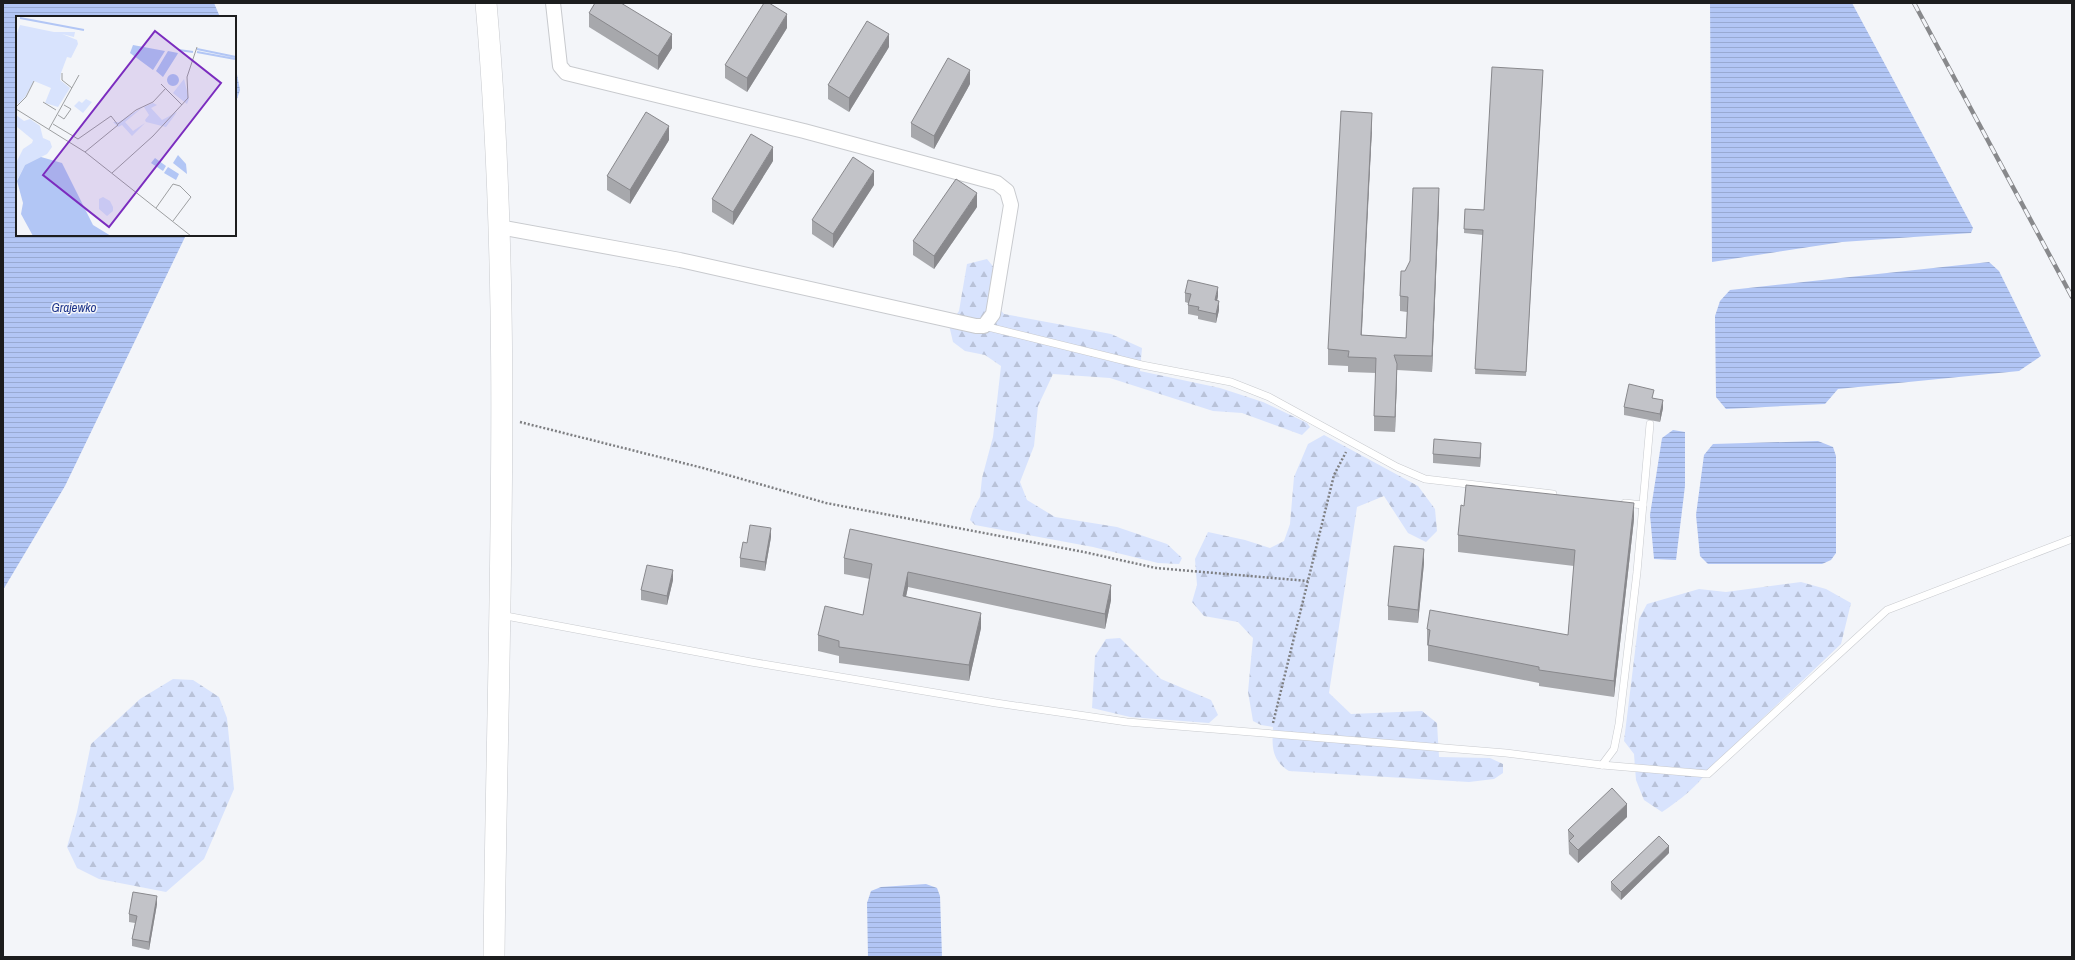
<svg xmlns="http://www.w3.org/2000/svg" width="2075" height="960" font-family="'Archivo Narrow',sans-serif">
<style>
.forest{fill:url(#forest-firs)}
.water{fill:url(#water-rules)}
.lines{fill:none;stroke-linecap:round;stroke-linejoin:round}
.service-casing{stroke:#c8cace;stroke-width:8}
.minor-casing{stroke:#c8cace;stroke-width:16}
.primary-casing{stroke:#c8cace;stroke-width:22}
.path{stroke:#7e7f82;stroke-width:2.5;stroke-dasharray:2 2;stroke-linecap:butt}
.service{stroke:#fff;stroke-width:7}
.minor{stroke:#fff;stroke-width:14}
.primary{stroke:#fff;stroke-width:21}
.rail-casing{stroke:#88898c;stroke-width:4.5}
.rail{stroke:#f3f5f9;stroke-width:3;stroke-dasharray:9;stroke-linecap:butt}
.wall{fill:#a7a8ac}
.shaded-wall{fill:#88888c}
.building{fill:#c2c3c8;stroke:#88888c}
.labels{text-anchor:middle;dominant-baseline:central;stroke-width:3;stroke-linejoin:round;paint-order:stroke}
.water-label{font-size:13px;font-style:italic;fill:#1f368c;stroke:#f3f5f9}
.inset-river{fill:none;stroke:#b2c6f5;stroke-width:2}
.inset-road{fill:none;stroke:#9d9fa1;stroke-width:1}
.view{fill:#7b2cbf;fill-opacity:0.15;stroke:#7b2cbf;stroke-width:2}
.inset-edge{fill:none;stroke:#1c1d1e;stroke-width:2}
</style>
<defs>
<pattern id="forest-firs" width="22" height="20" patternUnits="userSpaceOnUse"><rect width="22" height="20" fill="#d8e3fd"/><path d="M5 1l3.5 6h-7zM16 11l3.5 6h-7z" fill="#b9c2d8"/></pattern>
<pattern id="water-rules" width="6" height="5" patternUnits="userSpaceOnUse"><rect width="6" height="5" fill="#b2c6f5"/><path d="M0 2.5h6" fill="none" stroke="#98aad2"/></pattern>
</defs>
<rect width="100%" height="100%" fill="#f3f5f9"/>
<g class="forest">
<polygon points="987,259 996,270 990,298 1004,314 1111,334 1142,348 1140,371 1220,388 1263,402 1307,423 1310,427 1302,435 1242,413 1213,411 1110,378 1053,374 1038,406 1034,446 1020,482 1027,500 1055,517 1117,527 1167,544 1182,558 1179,564 1158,563 1093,547 975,525 970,520 973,510 980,497 982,478 993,437 1001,366 985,355 965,351 953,342 949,325 959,311 967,264"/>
<path d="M1324,435L1418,486L1435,509L1437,531L1426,542L1408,533L1384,496L1357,507L1329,693L1351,714L1422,711L1437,723L1439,757L1490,758L1503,764V773L1494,779L1469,782L1289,771C1271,760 1272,745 1273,727L1261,725L1253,721L1248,692L1253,638L1238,622L1204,616L1192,602L1197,585L1195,559L1208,532L1245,540L1270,548L1284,541L1290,524L1294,477L1308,444Z"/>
<path d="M1801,582L1826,589L1851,603L1841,644L1710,768C1697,787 1681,799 1662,812L1644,800L1636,780L1634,754L1624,741L1639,619L1647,604L1699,589L1726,592Z"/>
<polygon points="1120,638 1161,679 1211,700 1218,715 1209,723 1130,717 1092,708 1095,656 1106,639"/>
<polygon points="173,679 193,680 219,697 227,718 234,789 204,859 166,892 99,879 77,868 67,847 77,812 91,744 140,699"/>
</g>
<g class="water">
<polygon points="3,3 214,3 220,17 17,17 17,235 186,235 65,486 3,590"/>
<polygon points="1710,3 1852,3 1973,228 1971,233 1842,242 1712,262"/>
<polygon points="235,64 240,90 235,105"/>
<polygon points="1989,262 1999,271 2041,356 2019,371 1838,389 1825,404 1726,409 1716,397 1715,316 1720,301 1730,290"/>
<polygon points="1673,430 1685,432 1685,486 1676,560 1654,559 1650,515 1662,438"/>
<polygon points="1818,441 1833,447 1836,456 1836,553 1831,560 1822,564 1708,564 1700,556 1696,515 1704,455 1713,444"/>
<polygon points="926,884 937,888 940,896 942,957 868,957 867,903 871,891 881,887"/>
</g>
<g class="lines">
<g class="service-casing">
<g id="service">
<polyline points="984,326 1142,365 1231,382 1269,397 1397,467 1425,479 1553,494"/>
<polyline points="1625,503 1643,505"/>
<polyline points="501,615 751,662 996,703 1127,722 1506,753 1602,765 1708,774 1887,610 2072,539"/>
<polyline points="1602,765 1614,749 1619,724 1637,572 1650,424"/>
</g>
</g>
<g class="minor-casing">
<polyline id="minor" points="499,227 680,260 976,326 984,326 993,314 1011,205 1007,191 997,183 804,131 566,73 560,66 553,3"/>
</g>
<g class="primary-casing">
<path id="primary" d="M486,3C514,320 497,639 494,957"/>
</g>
<g class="path">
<polyline points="520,422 703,468 826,503 1084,552 1156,568 1308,581"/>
<polyline points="1273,723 1334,475 1346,452"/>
</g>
<use href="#service" class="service"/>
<use href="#minor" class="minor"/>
<use href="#primary" class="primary"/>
<g class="rail-casing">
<polyline id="rail" points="1914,3 2072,297"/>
</g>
<use href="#rail" class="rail"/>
</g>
<g class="wall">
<polygon points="589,13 672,48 658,70 589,27"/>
<polygon points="787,28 747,92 725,78 725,65"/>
<polygon points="889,47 849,112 828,99 828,85"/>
<polygon points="1543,75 1526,376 1475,374 1483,235 1464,233 1465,209 1484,210"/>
<polygon points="970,84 934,149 911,137 911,123"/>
<polygon points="1372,128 1361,335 1406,338 1407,312 1400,311 1400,296 1405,271 1439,204 1432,372 1397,370 1395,432 1374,431 1374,416 1376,373 1348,372 1348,366 1328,365 1328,349"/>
<polygon points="669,140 630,204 607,190 607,176"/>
<polygon points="773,161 733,225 712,212 712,199"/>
<polygon points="874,185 833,248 812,234 812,220"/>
<polygon points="977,207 934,269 913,255 913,241"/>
<polygon points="1185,293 1218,296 1217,301 1219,310 1216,323 1198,319 1198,316 1188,314 1188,303 1185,302"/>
<polygon points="1654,398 1663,408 1660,422 1624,415 1624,407"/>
<polygon points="1481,452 1480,467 1433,463 1433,454"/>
<polygon points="1634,519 1614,697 1539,686 1539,683 1428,661 1428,646 1427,645 1427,629 1568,635 1574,566 1458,552 1458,535"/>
<polygon points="771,537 765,571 740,567 740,558 747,543"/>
<polygon points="844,558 1111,600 1105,629 908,587 906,596 981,628 969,681 839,663 839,656 818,651 818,635 863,615 870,579 844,574"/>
<polygon points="1424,563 1418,623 1388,620 1388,606"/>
<polygon points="673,580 667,605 641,600 641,590"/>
<polygon points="1627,817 1578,863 1569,854 1568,830"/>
<polygon points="1669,853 1621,900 1611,890 1611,882"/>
<polygon points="157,904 149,950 132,946 132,939 135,923 129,922 129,914"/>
</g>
<g class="shaded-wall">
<polygon points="787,14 787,28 747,92 747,78"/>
<polygon points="672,34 672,48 658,70 658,56"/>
<polygon points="889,34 889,47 849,112 849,98"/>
<polygon points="970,70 970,84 934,149 934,136"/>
<polygon points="1372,113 1372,128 1361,351 1361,335"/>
<polygon points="669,126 669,140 630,204 630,190"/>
<polygon points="773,147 773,161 733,225 733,212"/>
<polygon points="874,171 874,185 833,248 833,234"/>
<polygon points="1439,188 1439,204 1432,372 1432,356"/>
<polygon points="977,193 977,207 934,269 934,256"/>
<polygon points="1218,287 1218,296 1215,309 1215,300"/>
<polygon points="1219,301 1219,310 1216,323 1216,314"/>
<polygon points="1397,364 1397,379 1395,432 1395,417"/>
<polygon points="1663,400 1663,408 1660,422 1660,414"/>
<polygon points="1481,443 1481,452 1480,467 1480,458"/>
<polygon points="1634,503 1634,519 1614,697 1614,681"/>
<polygon points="771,528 771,537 765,571 765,562"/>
<polygon points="1424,549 1424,563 1418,623 1418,610"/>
<polygon points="673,570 673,580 667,605 667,596"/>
<polygon points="908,572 908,587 903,611 903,596"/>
<polygon points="1111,585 1111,600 1105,629 1105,614"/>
<polygon points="981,613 981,628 969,681 969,665"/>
<polygon points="1627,804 1627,817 1578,863 1578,850"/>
<polygon points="1669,846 1669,853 1621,900 1621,892"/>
<polygon points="157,896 157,904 149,950 149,942"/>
</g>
<g class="building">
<polygon points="595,3 621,3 672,34 658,56 589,13"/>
<polygon points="764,3 769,3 787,14 747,78 725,65"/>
<polygon points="867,21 889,34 849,98 828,85"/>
<polygon points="948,58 970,70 934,136 911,123"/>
<polygon points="1492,67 1543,70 1526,372 1475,369 1483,230 1464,229 1465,209 1484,210"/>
<polygon points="1341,111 1372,113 1361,335 1406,338 1408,297 1400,296 1401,271 1405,271 1410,261 1413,188 1439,188 1432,356 1394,355 1397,364 1395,417 1374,416 1376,358 1348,357 1349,351 1328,349"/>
<polygon points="646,112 669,126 630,190 607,176"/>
<polygon points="751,134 773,147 733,212 712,199"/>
<polygon points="853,157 874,171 833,234 812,220"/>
<polygon points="956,179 977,193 934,256 913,241"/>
<polygon points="1188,280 1218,287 1215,300 1219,301 1216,314 1198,310 1199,307 1188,305 1191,294 1185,293"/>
<polygon points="1629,384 1654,390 1652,398 1663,400 1660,414 1624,407"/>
<polygon points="1434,439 1481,443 1480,458 1433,454"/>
<polygon points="1466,485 1634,503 1614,681 1539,670 1539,667 1428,645 1430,630 1427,629 1430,610 1568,635 1575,550 1458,535 1461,505 1464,506"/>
<polygon points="750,525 771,528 765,562 740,558 743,542 747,543"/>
<polygon points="850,529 1111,585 1105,614 908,572 903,596 981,613 969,665 839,647 839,641 818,635 825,606 863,615 872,564 844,558"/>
<polygon points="1394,546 1424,549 1418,610 1388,606"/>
<polygon points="647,565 673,570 667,596 641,590"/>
<polygon points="1612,788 1627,804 1578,850 1569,841 1574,836 1568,830"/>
<polygon points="1659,836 1669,846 1621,892 1611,882"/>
<polygon points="133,892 157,896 149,942 132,939 137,916 129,914"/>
</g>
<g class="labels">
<g class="water-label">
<text x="74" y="307">Grajewko</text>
</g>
</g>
<g transform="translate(16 16)">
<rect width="220" height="220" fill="#f3f5f9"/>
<path d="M70,83L76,86L67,97L58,90L63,85L66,87Z" fill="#d8e3fd"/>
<path d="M168,63L173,83L171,88L157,77ZM137,87L141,89L135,92L146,104L161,96L150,111L130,106L129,104L133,99L128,91ZM127,91L109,106L117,115L129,107L116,120L106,109L102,111L97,106H103ZM0,99L8,105L14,103L24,110L27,122L34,125L36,131L31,138L9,149L0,166V147L7,133L16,127L17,124L0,110ZM87,181L94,185L97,191V195L91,200L83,193V183Z" fill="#d8e3fd"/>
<path d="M4,9L38,16H59L58,21L46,18L61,24L62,28L55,42L51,41L45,57L44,64L54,72L42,91L29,87L35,72L18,65L9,81L2,88L0,87V20Z" fill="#d8e3fd"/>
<path d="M117,29L149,35L137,54L114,37ZM152,35L162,37L161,39L147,61L140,55ZM151 64a6 6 0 1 1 12 0a6 6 0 1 1-12 0ZM162,139L170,148L171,158L157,147ZM25,141L46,147L77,209L95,220H17L5,198L7,187L1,165L9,149ZM139,142L150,150L147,155L135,147ZM152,151L163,158L160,164L148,157Z" fill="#b2c6f5"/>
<path class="inset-river" d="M4,2L68,14M181,33L220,41M163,34L177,36M181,36L219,43"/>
<path class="inset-road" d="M46,57V64L56,72M145,68L166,89M27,86L40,94M0,91L10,81L18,65M0,93L69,136L175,220M42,99L48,103L55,93L48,89M37,108L62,123L95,100L102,109L69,136M102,108L120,94L137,86L150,72M33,113L63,59M96,157L137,120L172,82L171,61L181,31M140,192L157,168L164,170L175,181M157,205L175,181"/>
<path class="view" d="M139,15L205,67L93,211L27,159Z"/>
<rect width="220" height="220" class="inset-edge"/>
</g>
<rect width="2075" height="960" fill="none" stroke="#1c1d1e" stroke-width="8"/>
</svg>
